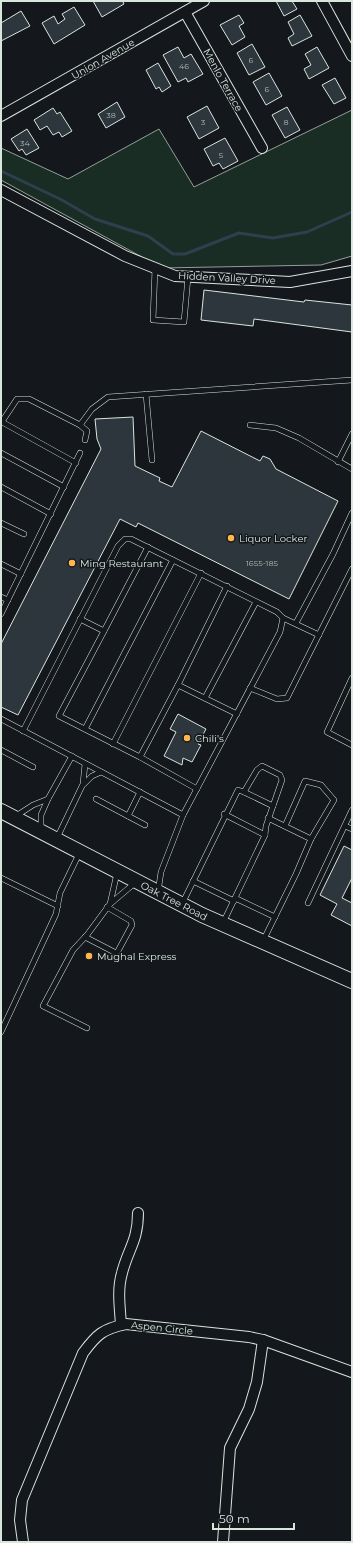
<svg xmlns="http://www.w3.org/2000/svg" width="353" height="1543" font-family="Montserrat,sans-serif">
<style>
.green{fill:#1a2d24;stroke:#939e99}
.lines{fill:none;stroke-linecap:round;stroke-linejoin:round}
.stream{stroke:#2f3f4d;stroke-width:3}
.building{fill:#2c363c;stroke:#d8e6dc}
.lane-casing{stroke:#d8e6dc;stroke-width:6}
.street-casing{stroke:#d8e6dc;stroke-width:12}
.secondary-casing{stroke:#d8e6dc;stroke-width:16}
.lane{stroke:#14181c;stroke-width:5}
.street{stroke:#14181c;stroke-width:10}
.secondary{stroke:#14181c;stroke-width:14}
.poi-dot{fill:#ffb74d;stroke:#14181c;stroke-width:1.5}
.labels{text-anchor:middle;dominant-baseline:central;stroke-width:3;stroke-linejoin:round;paint-order:stroke}
.number-label{font-size:8px;fill:#adbab4}
.street-label{font-size:10px;fill:#d8e6dc;stroke:#14181c}
.poi-label{font-size:10px;fill:#d8e6dc;stroke:#14181c;text-anchor:start}
</style>
<rect width="100%" height="100%" fill="#14181c"/>
<polygon class="green" points="352,110 352,256 321,265 162,268 1,180 1,148 68,179 159,129 194,187"/>
<g class="lines">
<polyline class="stream" points="1,171 60,199 95,219 148,236 173,254 185,254 239,233 273,238 307,232 352,212"/>
</g>
<g class="building">
<polygon points="93,1 126,1 123,2 124,4 102,17"/>
<polygon points="276,1 292,1 297,9 284,16"/>
<polygon points="74,7 85,25 54,44 42,23 54,16 58,24 65,19 62,14"/>
<polygon points="21,11 30,26 1,41 1,23"/>
<polygon points="239,15 244,23 239,26 245,37 232,45 220,25"/>
<polygon points="300,15 312,36 292,46 288,38 294,34 288,22"/>
<polygon points="252,44 265,67 249,75 237,53"/>
<polygon points="178,47 184,58 191,54 203,74 188,82 186,78 178,82 163,55"/>
<polygon points="317,47 329,68 309,79 304,69 311,65 305,54"/>
<polygon points="158,63 171,86 162,92 159,87 156,89 146,70"/>
<polygon points="269,73 282,96 266,105 253,82"/>
<polygon points="335,78 346,98 334,104 322,85"/>
<polygon points="117,102 125,117 106,128 98,114"/>
<polygon points="207,106 219,128 199,139 187,117"/>
<polygon points="287,107 300,130 285,138 272,115"/>
<polygon points="53,108 57,114 60,112 72,131 62,137 59,132 53,135 47,126 40,130 34,120"/>
<polygon points="27,129 39,148 26,155 22,149 19,151 11,139"/>
<polygon points="225,138 238,161 223,169 219,163 213,166 204,149"/>
<polygon points="204,290 304,302 305,300 352,305 352,332 254,319 253,326 201,320"/>
<polygon points="133,417 135,466 160,478 159,481 172,487 201,431 260,461 263,456 270,459 276,469 338,501 289,599 138,523 136,527 120,519 18,715 1,707 1,644 101,449 97,439 95,419"/>
<polygon points="178,714 206,729 198,744 201,745 192,762 183,758 182,765 164,756 176,732 170,729"/>
<polygon points="344,846 352,850 352,878 342,898 352,903 352,926 331,915 337,904 320,895"/>
</g>
<g class="lines">
<g class="lane-casing">
<g id="lane">
<polyline points="155,268 153,320 184,322 188,277"/>
<polyline points="146,394 152,460"/>
<polyline points="2,422 76,463"/>
<polyline points="1,423 17,399 29,399 80,425 87,431 85,440"/>
<polyline points="80,425 92,409 108,397 352,380"/>
<polyline points="250,425 276,428 299,438 352,469"/>
<polyline points="1,453 64,487"/>
<polyline points="338,462 352,434"/>
<polyline points="1,487 51,514"/>
<polyline points="1,523 24,534"/>
<polyline points="1,564 21,574"/>
<polyline points="1,597 8,600"/>
<polyline points="1,614 80,453"/>
<polyline points="283,618 319,635"/>
<polyline points="80,619 104,631 59,716 140,757"/>
<polyline points="296,623 333,554 352,513"/>
<polyline points="104,631 148,547"/>
<polyline points="352,678 327,732 352,745"/>
<polyline points="178,685 227,586"/>
<polyline points="250,688 277,699 287,698 352,569"/>
<polyline points="205,698 256,602"/>
<polyline points="1,719 183,815"/>
<polyline points="85,729 173,560"/>
<polyline points="23,731 118,546 125,539 131,539 277,612 283,618 280,632 183,815 161,872 158,892"/>
<polyline points="113,744 201,573"/>
<polyline points="1,750 33,767"/>
<polyline points="84,784 92,776 101,772"/>
<polyline points="197,789 140,757 178,685 237,714"/>
<polyline points="244,792 273,806"/>
<polyline points="96,799 145,825"/>
<polyline points="224,814 265,835"/>
<polyline points="16,816 33,805 48,799 72,756"/>
<polyline points="128,816 140,792"/>
<polyline points="268,818 311,839"/>
<polyline points="345,826 352,829"/>
<polyline points="41,829 41,815 48,799"/>
<polyline points="57,838 83,784 85,764"/>
<polyline points="117,873 110,904 136,882"/>
<polyline points="1,878 58,906"/>
<polyline points="193,881 234,901"/>
<polyline points="235,898 275,917"/>
<polyline points="308,903 352,810"/>
<polyline points="182,904 238,790 244,792 257,770 262,766 280,775 282,780 266,826 265,835 223,923"/>
<polyline points="85,937 116,953 118,951 132,925 131,921 107,907"/>
<polyline points="263,941 296,874 311,839 334,800 321,785 305,781 285,826"/>
<polyline points="87,1028 43,1006 73,950 87,935 110,904"/>
<polyline points="1,1032 56,914 60,893 79,854"/>
</g>
</g>
<g class="street-casing">
<g id="street">
<polyline points="322,1 352,56"/>
<polyline points="185,12 262,148"/>
<polyline points="1,116 204,1"/>
<polyline points="1,190 125,256 175,276 290,282 352,271"/>
<path d="M121,1325C120,1308 117,1290 122,1273C128,1249 138,1241 138,1213"/>
<path d="M23,1542L20,1520L22,1500L83,1353C97,1334 103,1329 126,1324L249,1337L263,1340L352,1372"/>
<polyline points="223,1542 230,1448 249,1409 257,1382 263,1340"/>
</g>
</g>
<g class="secondary-casing">
<polyline id="secondary" points="1,811 202,915 352,981"/>
</g>
<use href="#lane" class="lane"/>
<use href="#street" class="street"/>
<use href="#secondary" class="secondary"/>
</g>
<g class="poi-dot">
<circle cx="231" cy="538" r="4"/>
<circle cx="72" cy="563" r="4"/>
<circle cx="187" cy="738" r="4"/>
<circle cx="89" cy="956" r="4"/>
</g>
<g class="labels">
<g class="number-label">
<text x="251" y="60">6</text>
<text x="184" y="66">46</text>
<text x="267" y="89">6</text>
<text x="111" y="115">38</text>
<text x="203" y="122">3</text>
<text x="286" y="122">8</text>
<text x="25" y="143">34</text>
<text x="221" y="155">5</text>
<text x="262" y="563">1655-185</text>
</g>
<g class="street-label">
<text transform="translate(103 59) rotate(-30)">Union Avenue</text>
<text transform="translate(223 80) rotate(61)">Menlo Terrace</text>
<text transform="translate(227 278) rotate(3)">Hidden Valley Drive</text>
<text transform="translate(174 901) rotate(27)">Oak Tree Road</text>
<text transform="translate(162 1328) rotate(6)">Aspen Circle</text>
</g>
<g class="poi-label">
<text x="239" y="538">Liquor Locker</text>
<text x="80" y="563">Ming Restaurant</text>
<text x="195" y="738">Chili's</text>
<text x="97" y="956">Mughal Express</text>
</g>
</g>
<rect width="353" height="1543" fill="none" stroke="#d8e6dc" stroke-width="4"/>
<path d="M213 1523v6h81v-6" fill="none" stroke="#d8e6dc" stroke-width="2"/>
<text x="219" y="1523" font-size="12" fill="#d8e6dc" stroke="#14181c" stroke-width="3" paint-order="stroke">50 m</text>
</svg>
